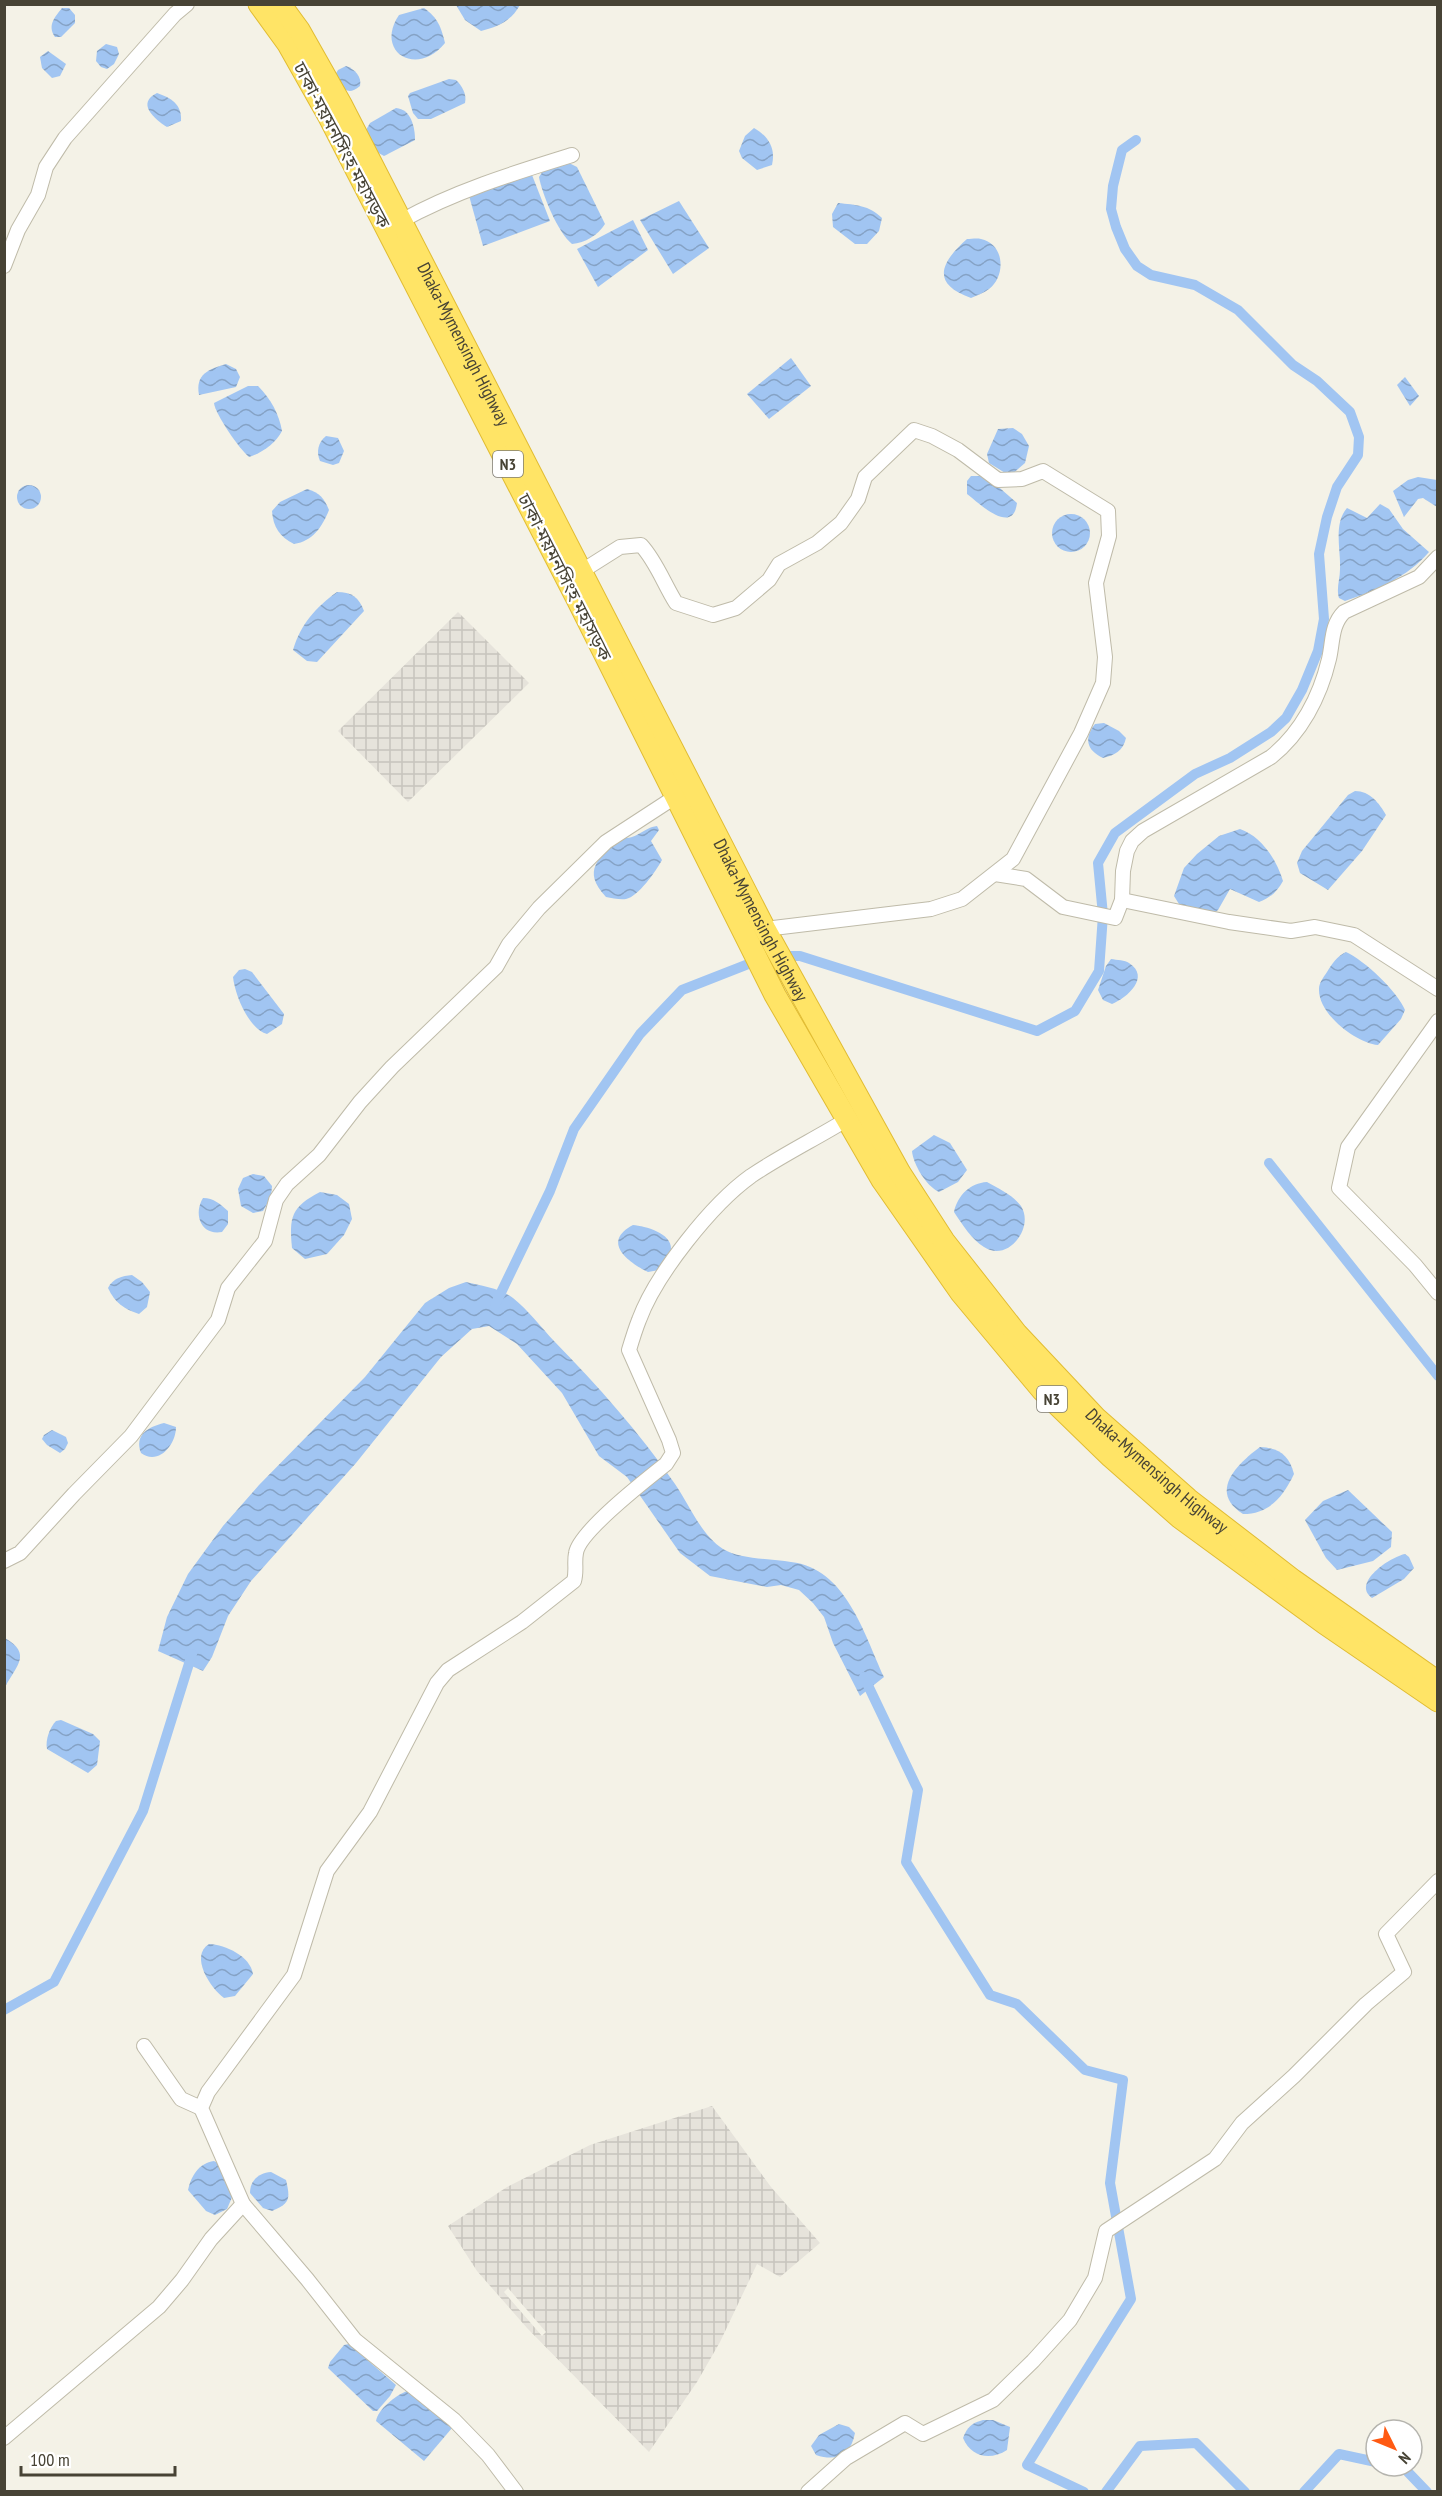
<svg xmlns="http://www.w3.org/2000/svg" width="1442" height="2496" font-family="'PT Sans Narrow','Noto Sans Bengali',sans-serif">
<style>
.industrial{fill:url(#industrial-grid);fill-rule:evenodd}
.water{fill:url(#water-waves)}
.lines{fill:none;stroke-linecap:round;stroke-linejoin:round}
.canal{stroke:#a1c5f2;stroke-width:10}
.minor-casing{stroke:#bfbba9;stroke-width:16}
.highway-casing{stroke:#e1bc33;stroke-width:23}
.minor{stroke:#fff;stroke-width:14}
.highway{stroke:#ffe466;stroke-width:21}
.labels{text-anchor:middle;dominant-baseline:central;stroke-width:4.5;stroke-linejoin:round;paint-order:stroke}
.shield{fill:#fff;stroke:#7e7b72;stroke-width:1.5}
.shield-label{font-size:16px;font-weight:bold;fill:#474335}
.street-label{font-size:18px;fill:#474335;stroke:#fff}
</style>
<defs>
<pattern id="industrial-grid" width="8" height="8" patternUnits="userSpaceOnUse" patternTransform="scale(1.5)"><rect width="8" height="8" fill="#e6e3db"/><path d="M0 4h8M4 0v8" fill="none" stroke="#c7c4bd"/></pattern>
<pattern id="water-waves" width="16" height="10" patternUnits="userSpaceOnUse" patternTransform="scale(1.5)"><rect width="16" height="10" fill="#a1c5f2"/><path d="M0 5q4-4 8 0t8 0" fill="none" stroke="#85a2c5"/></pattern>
</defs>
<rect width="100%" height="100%" fill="#f4f2e7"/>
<g class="industrial">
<polygon points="458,612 529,683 408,802 338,731"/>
<path d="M712,2106L771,2187L820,2243L780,2277L757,2264L720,2342L697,2382L649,2452L527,2328L477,2271L448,2226L507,2187L590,2145ZM508,2288L546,2332L542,2336L504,2292Z"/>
</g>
<g class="water">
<path d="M456,5V4L520,5C511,21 499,26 481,31L465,20Z"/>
<path d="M62,8H69L75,15V23L61,37H55C47,25 55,17 62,8Z"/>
<path d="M424,8C438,18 441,27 445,43C417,78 374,52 399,15Z"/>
<polygon points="106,44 117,47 119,54 114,64 107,69 101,67 96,61 97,51"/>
<polygon points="48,51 66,64 60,76 52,78 42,68 40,57"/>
<path d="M346,66C355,69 362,77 360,86C347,97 341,88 335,75L338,70Z"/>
<path d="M449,79L456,80C462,86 467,94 465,103L431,119H418L413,113L408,96L410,93Z"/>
<path d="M157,93C171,98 182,104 181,121L167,127C154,119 136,103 157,93Z"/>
<path d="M396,108C411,109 415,127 415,140L384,156L375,151L366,130L370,123Z"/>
<path d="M754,128C768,136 776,148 772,165L757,170L742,158L739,151L745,136Z"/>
<path d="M557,163H569L577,167L605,224C598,235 585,243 572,244C558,233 542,194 539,177L545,168Z"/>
<polygon points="532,175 550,221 483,246 468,192"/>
<polygon points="679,201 709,248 673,274 640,220"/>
<path d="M838,203C856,205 869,205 882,218L879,231L867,244H855L833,227L832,214Z"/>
<polygon points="633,220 648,250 598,287 577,249"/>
<path d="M967,239C971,239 977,238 981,239C1005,244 1006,276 989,289C984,293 977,295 971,298C931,284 940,263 967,239Z"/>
<polygon points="791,358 811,386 769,419 747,394"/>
<path d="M226,364L236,369L240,377L236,387L199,395C195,374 209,369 226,364Z"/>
<polygon points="1405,377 1419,396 1410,406 1397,385"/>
<path d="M248,386H258C271,399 279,414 282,431C276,443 262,453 249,457C240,450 215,414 214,403Z"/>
<polygon points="1013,428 1022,434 1029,446 1025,463 1010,476 989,463 987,454 998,429"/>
<path d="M326,436L338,438L344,451L339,463L333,465L320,461C316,452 318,442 326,436Z"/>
<path d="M971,476H986L1017,503C1013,536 980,504 967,494V481Z"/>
<polygon points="1418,477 1437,480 1437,507 1423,498 1418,499 1404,517 1393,491 1408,480"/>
<circle cx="29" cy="497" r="12"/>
<path d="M307,489C320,493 324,498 329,510C322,527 313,541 294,544C280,537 273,527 272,511L280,502Z"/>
<path d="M1380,504L1389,509L1403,529L1429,552C1408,577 1375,591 1345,601L1339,598C1336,588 1340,580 1340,569C1341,550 1333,524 1347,508L1367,518Z"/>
<circle cx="1071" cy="533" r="19"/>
<path d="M337,592C351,592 359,597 364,611L317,662L307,661L293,650C300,625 316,607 337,592Z"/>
<path d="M1104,723L1119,731L1126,738C1123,751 1115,755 1103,758C1086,750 1084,738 1095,724Z"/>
<path d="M1355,791C1370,791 1379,803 1386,815L1362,851L1328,890L1300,873L1297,863L1302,851L1348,795Z"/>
<path d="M657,826L659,830L651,841L662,860C656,871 638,897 626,899C620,900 612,898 606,897C581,870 599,858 620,838C638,840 642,828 657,826Z"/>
<path d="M1240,829C1261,836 1277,860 1283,881C1277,892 1270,898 1259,902L1230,889L1218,910L1213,914L1179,904L1174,896L1184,868L1197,854L1219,836Z"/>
<path d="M1346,952C1364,960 1398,992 1405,1010L1401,1019L1378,1045C1356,1043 1318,1014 1319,989C1319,983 1323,978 1327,972C1332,964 1337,956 1346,952Z"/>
<path d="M1111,959C1117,960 1125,960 1129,963C1151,977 1127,998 1112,1004L1103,1000L1098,990L1106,966Z"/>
<path d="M245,969L252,972L284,1014L282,1024L267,1034C248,1028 235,995 233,977L239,970Z"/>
<path d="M934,1135L950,1143L967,1170L958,1182L939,1192C926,1186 913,1164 912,1151Z"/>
<polygon points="253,1174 264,1176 272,1186 271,1197 263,1211 253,1213 241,1206 238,1189 243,1178"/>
<path d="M987,1182C999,1189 1013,1195 1021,1206C1035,1228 1007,1263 984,1247C972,1240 962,1224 954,1212C958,1195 970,1183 987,1182Z"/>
<path d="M320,1192L337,1195L349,1204L352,1219L344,1235L327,1254L305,1259L292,1248C289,1217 291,1207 320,1192Z"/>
<path d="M203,1198C214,1198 220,1204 228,1211V1224L222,1232C201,1236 193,1214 203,1198Z"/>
<path d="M633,1225C645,1226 672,1233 671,1249C670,1257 664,1264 659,1270L648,1272C628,1262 601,1242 633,1225Z"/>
<path d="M132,1275L142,1282L150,1292L147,1307L139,1314C124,1309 115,1303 108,1288C113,1278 122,1276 132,1275Z"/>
<path d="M466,1282C481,1286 500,1288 513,1298C528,1310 541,1327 554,1341C598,1386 639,1432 675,1484C689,1504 701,1535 723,1549C739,1559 772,1559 791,1562C846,1568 864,1634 884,1677L860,1696L833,1643L824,1617L813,1603L799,1590L781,1585L767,1587L710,1576L680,1553L627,1477L599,1456L562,1393L517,1344L489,1326L472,1329L441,1357L356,1463L251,1581L228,1616L212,1657L203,1671L158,1651L167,1617L188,1574L223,1526L259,1485L365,1377L425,1303L449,1288Z"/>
<path d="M164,1423L176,1427C176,1445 158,1466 141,1453C134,1435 148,1427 164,1423Z"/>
<polygon points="52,1430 66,1437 68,1443 65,1449 60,1453 47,1445 42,1439 44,1435"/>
<path d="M1260,1447C1279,1448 1289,1455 1294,1474C1283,1497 1269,1514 1243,1514C1208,1492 1237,1464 1260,1447Z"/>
<polygon points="1348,1490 1392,1532 1391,1547 1373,1561 1337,1570 1326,1558 1305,1520 1323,1501"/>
<path d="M1405,1554L1409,1557L1414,1568L1404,1579L1372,1598C1351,1583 1390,1557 1405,1554Z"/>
<path d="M5,1638C32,1654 17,1665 5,1687Z"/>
<path d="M61,1720L93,1734L100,1741L97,1765L88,1773L47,1749C45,1740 50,1727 56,1721Z"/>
<path d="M209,1944C226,1945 250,1956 253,1974L235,1996L224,1998C211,1989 189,1956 209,1944Z"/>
<path d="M214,2161L219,2164L233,2195L227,2209L215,2215L206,2211L188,2190C191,2176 199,2163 214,2161Z"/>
<path d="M271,2172L286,2180C290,2198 291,2203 272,2211L263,2208L250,2193C250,2180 259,2173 271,2172Z"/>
<polygon points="349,2344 396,2385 390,2396 377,2411 373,2411 328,2368 330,2362 344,2345"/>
<path d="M407,2391L452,2428L424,2461L376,2421C378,2409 395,2396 407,2391Z"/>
<path d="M983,2420H993L1010,2427L1007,2450C990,2461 971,2457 963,2438C967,2427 972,2423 983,2420Z"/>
<path d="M839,2424L849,2427L855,2433C851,2455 837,2462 816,2455L811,2446L819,2435Z"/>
</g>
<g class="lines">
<g class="canal">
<polyline points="1269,1163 1438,1376"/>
<polyline points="495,1305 550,1191 574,1129 640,1034 682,990 769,956 800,956 1037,1031 1075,1011 1099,971 1103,915 1098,863 1115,833 1195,774 1230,758 1271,732 1286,718 1302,690 1318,651 1324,619 1319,554 1327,517 1337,487 1358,455 1359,437 1350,412 1317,381 1293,365 1238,310 1195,285 1151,275 1137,266 1125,249 1116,227 1111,209 1113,186 1122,150 1136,140"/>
<polyline points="864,1677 918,1790 906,1862 990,1995 1017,2004 1085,2070 1123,2080 1110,2183 1131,2299 1027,2465 1084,2492"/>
<polyline points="4,2010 54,1982 143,1811 192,1654"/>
<polyline points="1393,2466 1404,2468 1427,2492"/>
<polyline points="1106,2492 1140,2446 1196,2443 1245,2492"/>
<polyline points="1304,2492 1339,2454 1376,2462"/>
</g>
<g class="minor-casing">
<g id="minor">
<path d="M401,221C455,191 514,173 572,155"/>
<polyline points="4,266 18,230 38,195 46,167 65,138 175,14 187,4"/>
<path d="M582,571L620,547L641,545C656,561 664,584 676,603L713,615L736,608L769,580L779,564L817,543L841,523L858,499L865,477L914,430L932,436L958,450L998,480L1022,479L1043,471L1108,511L1109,536L1096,583L1105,657L1103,683L1081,733L1013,859L962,899L931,909L765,929"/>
<path d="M995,874L1026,879L1063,907L1115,918L1122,900L1123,871L1127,851L1132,841L1143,831L1271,757C1301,733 1320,697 1329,659C1333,642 1331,625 1344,612L1419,577L1438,557"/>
<polyline points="1122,900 1229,922 1291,931 1315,927 1354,935 1438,989"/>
<polyline points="1438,1021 1348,1147 1339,1188 1415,1265 1438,1293"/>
<polyline points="4,1561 20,1553 74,1494 131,1436 218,1320 228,1288 265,1241 276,1200 287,1184 319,1155 360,1102 392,1067 496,967 509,944 539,908 606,842 675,797"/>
<polyline points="144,2046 181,2099 201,2108"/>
<polyline points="4,2438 159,2307 182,2280 211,2239 243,2204"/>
<path d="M516,2492L488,2455L454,2420L355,2340L307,2279L243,2204L201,2108L208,2092L294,1975L327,1871L370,1812L437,1683L448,1670L522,1622L574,1581C577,1571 574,1563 576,1553C579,1532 647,1479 666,1464L673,1453L669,1440L629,1350C632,1340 635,1330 639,1320C656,1274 712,1204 751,1176C782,1155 815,1139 846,1120"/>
<polyline points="808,2492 846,2458 905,2423 923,2434 993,2400 1033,2361 1070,2320 1095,2278 1106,2231 1215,2159 1242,2123 1294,2076 1366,2004 1404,1972 1386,1934 1438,1881"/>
</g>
</g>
<g class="highway-casing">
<g id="highway">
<polyline points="259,4 288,44 328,115 578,601 775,995 882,1180 961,1293 1042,1390 1111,1457 1179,1517 1324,1623 1438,1701"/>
<path id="s1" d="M280,4L299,30L342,106L765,929L900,1173L944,1241L1017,1334L1096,1418L1188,1499L1293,1580L1438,1682"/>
</g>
</g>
<use href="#minor" class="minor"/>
<use href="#highway" class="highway"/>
</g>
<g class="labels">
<g class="shield">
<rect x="493" y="451" width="30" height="26" rx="4.5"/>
<rect x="1037" y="1386" width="30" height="26" rx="4.5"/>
</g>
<g class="shield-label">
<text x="508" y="464">N3</text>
<text x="1052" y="1399">N3</text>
</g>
<g class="street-label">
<text transform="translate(342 145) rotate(62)">ঢাকা-ময়মনসিংহ মহাসড়ক</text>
<text stroke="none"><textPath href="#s1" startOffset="387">Dhaka-Mymensingh Highway</textPath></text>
<text transform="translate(565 577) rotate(63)">ঢাকা-ময়মনসিংহ মহাসড়ক</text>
<text stroke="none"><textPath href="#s1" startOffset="1035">Dhaka-Mymensingh Highway</textPath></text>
<text stroke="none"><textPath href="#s1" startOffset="1719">Dhaka-Mymensingh Highway</textPath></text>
</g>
</g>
<rect width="1442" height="2496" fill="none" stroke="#474335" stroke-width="12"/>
<g transform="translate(1394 2448) rotate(133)"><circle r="28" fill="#ffffff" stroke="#b5b4ae" stroke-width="1.5"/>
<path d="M0-4.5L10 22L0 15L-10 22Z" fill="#ff5a12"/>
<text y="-9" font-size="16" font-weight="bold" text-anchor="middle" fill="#474335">N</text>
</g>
<path d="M21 2466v9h154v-9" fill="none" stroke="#474335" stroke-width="3"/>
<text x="30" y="2466" font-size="18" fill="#474335" stroke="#ffffff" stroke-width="4.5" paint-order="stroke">100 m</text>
</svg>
